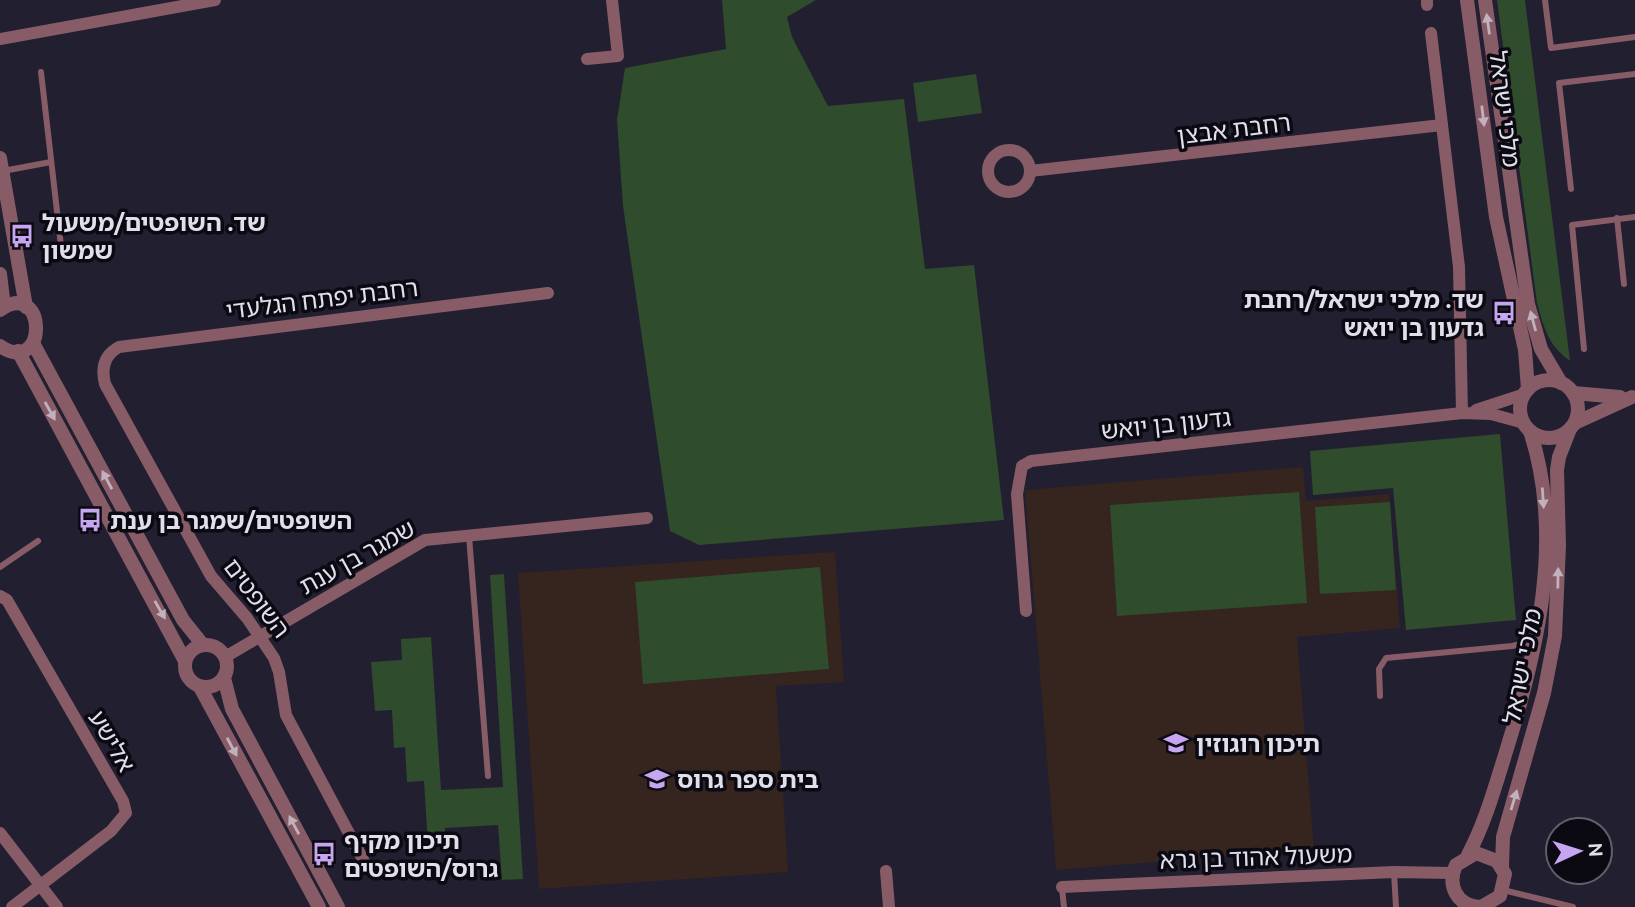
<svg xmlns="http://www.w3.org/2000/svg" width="1635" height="907" font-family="Ubuntu,'Noto Sans Hebrew',sans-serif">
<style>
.education{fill:#36241e}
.green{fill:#2f4c2d}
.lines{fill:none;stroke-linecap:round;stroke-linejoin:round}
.service{stroke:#885c67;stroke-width:6}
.minor{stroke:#885c67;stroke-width:12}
.tertiary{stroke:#885c67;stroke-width:14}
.oneway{fill:#c1b1bd}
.labels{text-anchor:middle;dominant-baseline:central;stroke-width:7;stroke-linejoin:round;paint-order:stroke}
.street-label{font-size:24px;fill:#e0dfeb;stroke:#0b0a12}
.poi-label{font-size:24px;font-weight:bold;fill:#e0dfeb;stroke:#0b0a12;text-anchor:start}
</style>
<rect width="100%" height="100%" fill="#221f31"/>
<g class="education">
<polygon points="1303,467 1306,501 1389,494 1400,628 1297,637 1314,849 1056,870 1025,490"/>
<polygon points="835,552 844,682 776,686 788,872 539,889 518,573"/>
</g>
<g class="green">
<polygon points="722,0 816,0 787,17 792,37 828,106 904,99 925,269 974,265 1004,520 699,545 670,531 623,206 617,120 625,68 726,49"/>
<path d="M1497,0H1525L1570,361C1548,345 1544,328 1537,303Z"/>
<polygon points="976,74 982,113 918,122 913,83"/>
<polygon points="1500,434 1516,620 1406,630 1393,488 1313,495 1310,451"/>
<polygon points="1299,492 1307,603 1117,616 1110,505"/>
<polygon points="1390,502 1396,590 1320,594 1315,507"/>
<polygon points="820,567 829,669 643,684 635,582"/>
<polygon points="504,574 523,879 502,880 498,825 445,828 445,844 428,845 424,781 407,782 405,747 394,748 392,710 375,711 371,662 402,660 401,639 431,637 441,790 503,787 490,575"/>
</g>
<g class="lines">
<g class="service">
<polyline points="1545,0 1551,48 1635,37"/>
<polyline points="41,72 61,246"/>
<polyline points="3,171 51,162"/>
<polyline points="1571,189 1559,83 1635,74"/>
<polyline points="1617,218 1624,284"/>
<polyline points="1584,349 1572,225 1635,217"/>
<polyline points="469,536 488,776"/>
<polyline points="0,567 38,541"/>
<polyline points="1380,696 1379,669 1386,658 1512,646 1534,641"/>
<polyline points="1394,872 1396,907"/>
<polyline points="1062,888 1064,907"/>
<polyline points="1503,890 1573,907"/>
</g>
<g class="minor">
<polyline points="1427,0 1427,5"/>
<polyline points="1431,33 1459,267 1462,413"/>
<polyline points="0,39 215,0"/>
<polyline points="587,59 618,56 612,0"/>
<circle cx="1009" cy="171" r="21"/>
<polyline points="1030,171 1442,125"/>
<polyline points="1476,410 1525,394"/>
<polyline points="0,596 7,600 123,801 126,813 111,831 12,907"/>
<polyline points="1026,611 1017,494 1022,466 1031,461 1462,413 1491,414 1524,423"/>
<polyline points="225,657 425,540 647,518"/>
<polyline points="0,833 57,907"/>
<path d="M368,869L286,715L279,672L274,658L247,618L211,576L105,384C101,368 104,355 119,347L548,293"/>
<polyline points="886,871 889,907"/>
<polyline points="1062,887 1394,872 1452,873"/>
</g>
<g class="tertiary">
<polyline points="1467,0 1496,217 1525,350 1528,389"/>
<polyline points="1485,0 1528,304 1541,349 1561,383"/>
<polyline points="0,158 26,307"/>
<polyline points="0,274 4,307"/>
<path d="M0,310C47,277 49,378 0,346"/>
<polyline points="33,343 183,620 203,645"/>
<polyline points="18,351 185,661"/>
<circle cx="1549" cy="409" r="29"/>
<polyline points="1573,393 1620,397"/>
<polyline points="1575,423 1632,397"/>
<circle cx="206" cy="666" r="21"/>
<polyline points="224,678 232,709 338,907"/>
<polyline points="200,687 319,907"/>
<path d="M1468,855C1485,823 1494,790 1505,755C1537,653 1565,537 1530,431"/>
<polyline points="1502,867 1503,837 1544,693 1555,636 1559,546 1557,470 1559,457 1570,429"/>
<path d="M1479,907C1456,905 1447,885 1456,865L1476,853L1497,861L1505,874L1500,896L1481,907"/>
</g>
</g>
<defs><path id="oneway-solid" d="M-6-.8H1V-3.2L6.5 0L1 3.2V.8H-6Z" transform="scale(1.75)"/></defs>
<g class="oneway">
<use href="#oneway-solid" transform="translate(1488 24) rotate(-98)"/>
<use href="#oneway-solid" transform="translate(1483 116) rotate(83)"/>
<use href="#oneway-solid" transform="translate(1533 321) rotate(-105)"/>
<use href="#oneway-solid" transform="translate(50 411) rotate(61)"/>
<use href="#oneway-solid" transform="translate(107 480) rotate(-118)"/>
<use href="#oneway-solid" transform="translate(1543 498) rotate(86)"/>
<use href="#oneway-solid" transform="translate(1558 578) rotate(-89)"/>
<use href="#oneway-solid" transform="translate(160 610) rotate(60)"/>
<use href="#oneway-solid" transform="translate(232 747) rotate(62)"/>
<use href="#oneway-solid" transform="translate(1514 800) rotate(-73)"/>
<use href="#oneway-solid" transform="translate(294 825) rotate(-118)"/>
</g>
<defs>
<g id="bus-bare" transform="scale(1.89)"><path d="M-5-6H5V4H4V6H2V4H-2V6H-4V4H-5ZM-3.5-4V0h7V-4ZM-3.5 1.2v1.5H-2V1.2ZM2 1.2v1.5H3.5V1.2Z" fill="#c6a6f0" stroke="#0b0a12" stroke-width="2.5" paint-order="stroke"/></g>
<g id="school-bare" transform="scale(1.89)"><path d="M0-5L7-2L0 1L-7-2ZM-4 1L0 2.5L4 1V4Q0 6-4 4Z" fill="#c6a6f0" stroke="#0b0a12" stroke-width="2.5" paint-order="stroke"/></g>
</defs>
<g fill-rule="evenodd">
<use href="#bus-bare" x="22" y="236"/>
<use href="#bus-bare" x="1504" y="313"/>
<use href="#bus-bare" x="90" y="520"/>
<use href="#school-bare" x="1176" y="743"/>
<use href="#school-bare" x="657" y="779"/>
<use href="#bus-bare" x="324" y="854"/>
</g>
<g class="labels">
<g class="street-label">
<text transform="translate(1505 109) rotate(83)">מלכי ישראל</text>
<text transform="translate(1234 129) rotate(-7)">רחבת אבצן</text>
<text transform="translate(322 299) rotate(-7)">רחבת יפתח הגלעדי</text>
<text transform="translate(1166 424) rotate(-6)">גדעון בן יואש</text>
<text transform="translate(357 557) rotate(-29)">שמגר בן ענת</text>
<text transform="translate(257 598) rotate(53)">השופטים</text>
<text transform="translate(1522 666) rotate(-79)">מלכי ישראל</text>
<text transform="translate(112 741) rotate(60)">אלישע</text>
<text transform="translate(1256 857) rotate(-2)">משעול אהוד בן גרא</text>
</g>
<g class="poi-label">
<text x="42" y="222">שד. השופטים/משעול<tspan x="42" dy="28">שמשון</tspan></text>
<text x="1484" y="299" text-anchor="end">שד. מלכי ישראל/רחבת<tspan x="1484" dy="28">גדעון בן יואש</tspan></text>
<text x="110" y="520">השופטים/שמגר בן ענת</text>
<text x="1196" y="743">תיכון רוגוזין</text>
<text x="677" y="779">בית ספר גרוס</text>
<text x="344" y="840">תיכון מקיף<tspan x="344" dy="28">גרוס/השופטים</tspan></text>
</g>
</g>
<g transform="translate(1579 851) rotate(86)"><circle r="33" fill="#0b0a12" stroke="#605f69" stroke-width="2"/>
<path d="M0-5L12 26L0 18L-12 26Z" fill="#c6a6f0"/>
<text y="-10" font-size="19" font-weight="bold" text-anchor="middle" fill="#e0dfeb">N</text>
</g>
</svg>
